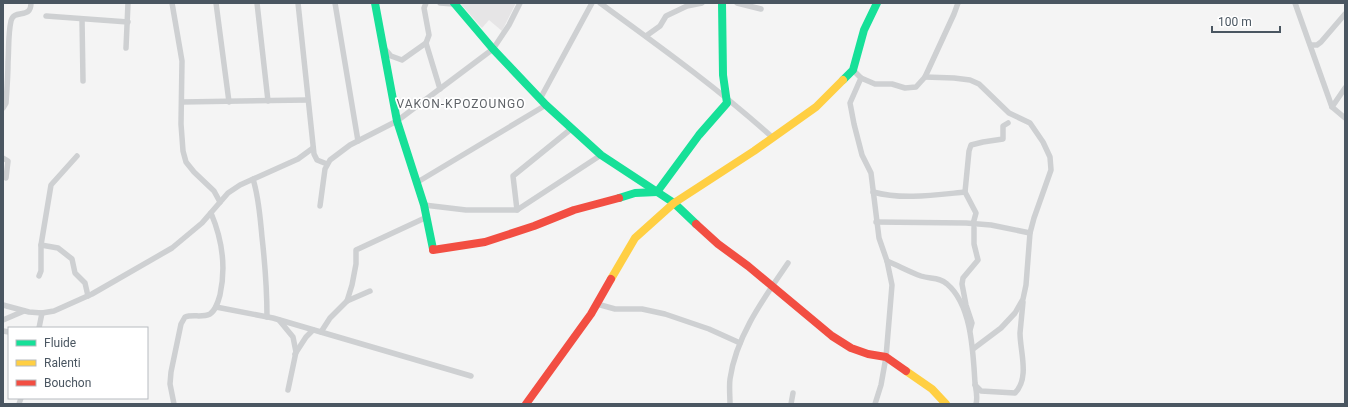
<svg xmlns="http://www.w3.org/2000/svg" width="1348" height="407" font-family="Roboto,sans-serif">
<style>
.education{fill:#e6e5e6}
.lines{fill:none;stroke-linecap:round;stroke-linejoin:round}
.street{stroke:#ced0d2;stroke-width:5.5}
.fast{stroke:#16e098;stroke-width:8}
.slow{stroke:#ffcf43;stroke-width:8}
.jam{stroke:#f24e42;stroke-width:8}
.labels{text-anchor:middle;dominant-baseline:central;stroke-width:3.5;stroke-linejoin:round;paint-order:stroke}
.quarter-label{font-size:12px;letter-spacing:1px;fill:#5f6368;stroke:#fff}
</style>
<rect width="100%" height="100%" fill="#f4f4f4"/>
<polygon class="education" points="460,3 516,3 502,31 489,20 482,28"/>
<g class="lines">
<g class="street">
<polyline points="172,3 182,61 181,124 183,151 186,162 194,172 214,191 220,202"/>
<polyline points="216,3 229,102"/>
<polyline points="257,3 268,101"/>
<polyline points="298,3 314,154 317,160 327,164"/>
<polyline points="335,3 358,141"/>
<polyline points="426,3 424,8 429,35 426,43 440,89"/>
<polyline points="440,3 454,4"/>
<path d="M600,3C659,46 719,89 773,138"/>
<polyline points="737,3 761,9"/>
<polyline points="1295,3 1332,107 1345,118"/>
<polyline points="46,16 128,22"/>
<polyline points="82,19 83,81"/>
<polyline points="646,36 660,26 666,16 687,6 702,3"/>
<polyline points="1311,45 1317,45 1321,42 1345,14"/>
<polyline points="126,48 128,3"/>
<polyline points="384,48 391,56 402,60 426,43"/>
<polyline points="853,70 861,78 850,103 854,124 862,155 871,173 879,238 887,261 892,285 886,357 881,385 875,404"/>
<polyline points="925,77 954,78 970,80 979,84 1009,113 1030,123 1043,142 1050,157 1051,170 1034,218 1030,233 1026,285 1023,299 1015,313 1001,328 973,349"/>
<polyline points="861,78 875,84 892,84 905,88 916,87 925,77 954,14 958,3"/>
<polyline points="540,99 592,3"/>
<polyline points="182,102 307,100"/>
<polyline points="1332,107 1345,88"/>
<path d="M3,108L6,103C7,89 8,76 8,62C9,49 8,34 11,21C14,8 31,20 31,3"/>
<polyline points="3,158 8,161 6,178"/>
<path d="M253,179C259,198 260,217 262,237C265,264 267,290 267,317"/>
<polyline points="416,183 546,105"/>
<path d="M873,192C902,200 935,195 965,192"/>
<polyline points="424,205 466,210 517,210 601,155"/>
<polyline points="320,206 325,169 330,160 350,145 397,121 493,49 509,25 520,3"/>
<polyline points="517,210 513,176 571,129"/>
<polyline points="876,222 966,223 991,225 1030,233"/>
<polyline points="973,224 976,213 965,192 969,151 971,145 983,142 1003,139 1003,126 1008,123"/>
<polyline points="41,245 58,248 72,259 75,273 85,283 88,296"/>
<path d="M887,261C899,266 910,272 921,276C930,279 940,277 947,284C972,305 973,353 975,383C976,390 978,397 976,404"/>
<polyline points="39,276 41,271 41,245 51,185 77,156"/>
<polyline points="347,301 370,291"/>
<polyline points="597,304 615,309 642,309 665,314 709,329 740,343"/>
<polyline points="3,305 29,312 42,313 54,311 92,294 172,248 202,223 228,193 240,185 298,159 313,148"/>
<polyline points="216,307 273,318 471,376"/>
<polyline points="3,320 24,311"/>
<polyline points="279,320 293,337 296,352 288,390"/>
<polyline points="39,328 42,313"/>
<polyline points="970,330 972,323 966,305 962,284 963,278 978,260 974,244 974,228"/>
<polyline points="3,331 9,332"/>
<polyline points="321,332 330,318 347,301 352,285 356,264 356,250 427,217"/>
<polyline points="295,354 306,337 313,330"/>
<path d="M975,385L981,391L1015,393C1030,378 1020,351 1020,333C1021,322 1022,312 1023,302"/>
<polyline points="19,404 21,398"/>
<path d="M174,404L170,384L171,372L181,324L185,317C193,314 202,318 210,314C216,310 218,302 220,295C226,268 222,239 211,213"/>
<path d="M730,404C730,396 729,387 730,379C736,336 764,298 788,263"/>
<polyline points="791,404 793,393"/>
</g>
<g class="fast">
<polyline points="375,3 397,121 424,205 433,249"/>
<polyline points="454,3 493,49 546,105 601,155 674,203 696,224"/>
<polyline points="843,80 853,70 864,30 877,3"/>
<polyline points="619,198 635,193 657,192 699,135 727,103 723,75 722,3"/>
</g>
<g class="slow">
<polyline points="611,279 635,238 674,203 754,151 816,107 843,80"/>
<polyline points="906,371 932,389 946,404"/>
</g>
<g class="jam">
<polyline points="696,224 718,244 748,266 832,336 851,348 868,354 886,357 906,371"/>
<polyline points="433,249 433,250 485,242 534,226 574,210 619,198"/>
<polyline points="526,404 591,314 611,279"/>
</g>
</g>
<g class="labels">
<g class="quarter-label">
<text x="461" y="104">VAKON-KPOZOUNGO</text>
</g>
</g>
<rect width="1348" height="407" fill="none" stroke="#4a5661" stroke-width="8"/>
<rect x="8" y="327" width="140" height="72" fill="#ffffff" stroke="#b7bbc0"/>
<rect x="16" y="340" width="20" height="6" fill="#16e098" stroke="#b7bbc0"/>
<text x="44" y="347" font-size="12" fill="#4a5661">Fluide</text>
<rect x="16" y="360" width="20" height="6" fill="#ffcf43" stroke="#b7bbc0"/>
<text x="44" y="367" font-size="12" fill="#4a5661">Ralenti</text>
<rect x="16" y="380" width="20" height="6" fill="#f24e42" stroke="#b7bbc0"/>
<text x="44" y="387" font-size="12" fill="#4a5661">Bouchon</text>
<path d="M1212 26v6h68v-6" fill="none" stroke="#4a5661" stroke-width="2"/>
<text x="1218" y="26" font-size="12" fill="#4a5661" stroke="#ffffff" stroke-width="3" paint-order="stroke">100 m</text>
</svg>
